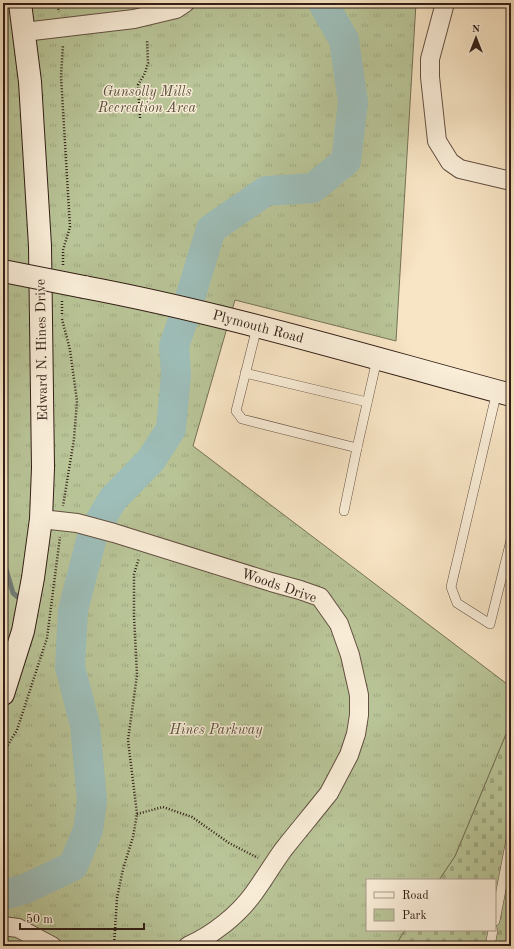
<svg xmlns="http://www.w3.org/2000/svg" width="514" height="949" font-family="'Old Standard TT',serif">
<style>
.cemetery{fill:url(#cemetery-stones);stroke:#767257}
.park{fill:url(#park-tufts);stroke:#767257}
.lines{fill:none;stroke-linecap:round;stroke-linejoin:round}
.stream{stroke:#737e78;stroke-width:5}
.river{stroke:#9ebeb9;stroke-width:30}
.lane-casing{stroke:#645042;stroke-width:10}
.street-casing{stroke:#645042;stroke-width:20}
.secondary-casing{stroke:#321e16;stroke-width:24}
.path{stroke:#321e16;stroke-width:2.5;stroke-dasharray:1 2;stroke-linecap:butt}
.lane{stroke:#faeed9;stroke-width:9}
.street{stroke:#faeed9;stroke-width:18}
.secondary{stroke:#faeed9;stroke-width:22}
.secondary-bridge-casing{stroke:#321e16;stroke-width:24;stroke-linecap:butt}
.secondary-bridge{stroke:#faeed9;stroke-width:22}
.labels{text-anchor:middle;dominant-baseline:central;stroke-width:3;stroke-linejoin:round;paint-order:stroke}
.park-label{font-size:14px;font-style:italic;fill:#5a503d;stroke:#faeed9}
.street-label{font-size:14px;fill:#321e16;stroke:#faeed9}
</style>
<defs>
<pattern id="cemetery-stones" width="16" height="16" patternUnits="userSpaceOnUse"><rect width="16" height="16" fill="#b9c598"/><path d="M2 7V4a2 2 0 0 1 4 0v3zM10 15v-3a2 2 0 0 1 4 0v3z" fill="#a0a982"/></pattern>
<pattern id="park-tufts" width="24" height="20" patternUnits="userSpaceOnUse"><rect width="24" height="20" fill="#b9c598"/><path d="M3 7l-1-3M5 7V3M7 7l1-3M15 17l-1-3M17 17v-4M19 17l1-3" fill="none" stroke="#a0a982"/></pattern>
</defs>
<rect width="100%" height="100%" fill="#f8e5c5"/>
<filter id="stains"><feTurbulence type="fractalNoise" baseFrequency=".005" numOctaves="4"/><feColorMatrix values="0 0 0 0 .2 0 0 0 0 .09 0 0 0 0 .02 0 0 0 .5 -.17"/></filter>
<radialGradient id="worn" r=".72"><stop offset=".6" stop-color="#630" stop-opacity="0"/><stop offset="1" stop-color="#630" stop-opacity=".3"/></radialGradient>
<polygon class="cemetery" points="511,722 511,946 395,946 405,930 495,930 495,880 439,880 455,856"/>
<polygon class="park" points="3,3 416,3 396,341 235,300 193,446 511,687 511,722 455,856 439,880 367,880 367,930 405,930 395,946 3,946"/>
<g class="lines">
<polyline class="stream" points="3,559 13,593 19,598"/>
<polyline class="river" points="3,895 25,889 73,866 88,830 92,801 85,725 70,667 73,610 93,533 113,499 151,460 171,429 176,374 174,346 187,308 211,229 266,191 313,188 346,161 353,102 344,40 323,3"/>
<g class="lane-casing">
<g id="lane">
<polyline points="257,327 236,411 242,419 357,448 377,359"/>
<polyline points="245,373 367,402"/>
<polyline points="497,391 451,587 457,603 490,624 511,540"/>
<polyline points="344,511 357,448"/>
<polyline points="495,921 511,839"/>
<polyline points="490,946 493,930"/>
</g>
</g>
<g class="street-casing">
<g id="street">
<polyline points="445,3 430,59 430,77 437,141 450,162 460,169 511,181"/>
<polyline points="24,32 134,19 176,9 185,3"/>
<path d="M41,519L77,523L114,533L271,582L300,590L320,597L339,624L350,655L359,695V715L356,734L349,755L329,793C314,812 298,831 283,850C273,864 264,879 254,893C238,915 213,935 188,946"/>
<polyline points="3,926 18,928 52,946"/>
</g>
</g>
<g class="secondary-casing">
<g id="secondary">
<path d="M84,287C228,314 369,357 511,395"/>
<polyline points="3,694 23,631 33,578 41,519 43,468 40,246 30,82 20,3"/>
</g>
</g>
<g class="path">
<polyline points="57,3 59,12"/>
<polyline points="124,93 139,92"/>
<polyline points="140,118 138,85 145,73 148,63 147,40"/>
<polyline points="63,265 63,250 70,227 61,76 63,45"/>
<polyline points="62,314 62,301"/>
<polyline points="62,319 70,350 77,401 74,439 63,506"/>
<polyline points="3,753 17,730 47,638 60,537"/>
<polyline points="137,814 163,807 192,817 229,843 258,858"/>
<polyline points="114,946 117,898 123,869 133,837 137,814 128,740 137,675 134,616 134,574 139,558"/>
</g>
<use href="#lane" class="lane"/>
<use href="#street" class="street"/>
<use href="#secondary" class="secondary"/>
<g class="secondary-bridge-casing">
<polyline id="secondary-bridge" points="3,271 84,287"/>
</g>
<use href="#secondary-bridge" class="secondary-bridge"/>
</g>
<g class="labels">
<g class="park-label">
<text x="147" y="92">Gunsolly Mills<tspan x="147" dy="16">Recreation Area</tspan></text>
<text x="216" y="730">Hines Parkway</text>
</g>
<g class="street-label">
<text transform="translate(258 327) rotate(15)">Plymouth Road</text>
<text transform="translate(42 350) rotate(-91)">Edward N. Hines Drive</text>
<text transform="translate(279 586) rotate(19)">Woods Drive</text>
</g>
</g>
<rect width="514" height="949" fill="none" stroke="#f8e5c5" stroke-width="16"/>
<rect x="4" y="4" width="506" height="941" fill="none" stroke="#321e16" stroke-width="2"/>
<rect x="8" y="8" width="498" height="933" fill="none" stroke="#321e16"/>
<rect x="366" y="879" width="130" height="52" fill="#faeed9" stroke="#aa9b8b"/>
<rect x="374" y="892" width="20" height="6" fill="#faeed9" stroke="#aa9b8b"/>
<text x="402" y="899" font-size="12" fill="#321e16">Road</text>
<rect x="374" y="909" width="20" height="12" fill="url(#park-tufts)" stroke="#aa9b8b"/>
<text x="402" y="919" font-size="12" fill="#321e16">Park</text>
<g transform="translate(476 38)" stroke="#faeed9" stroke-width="3" paint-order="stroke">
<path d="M0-3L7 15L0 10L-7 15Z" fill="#321e16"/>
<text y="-6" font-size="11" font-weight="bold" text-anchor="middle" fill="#321e16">N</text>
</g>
<path d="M20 923v6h124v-6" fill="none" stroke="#321e16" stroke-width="2"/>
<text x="26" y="923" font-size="12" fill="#321e16" stroke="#faeed9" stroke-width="3" paint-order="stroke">50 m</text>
<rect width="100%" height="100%" filter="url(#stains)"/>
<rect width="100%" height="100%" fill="url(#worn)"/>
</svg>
